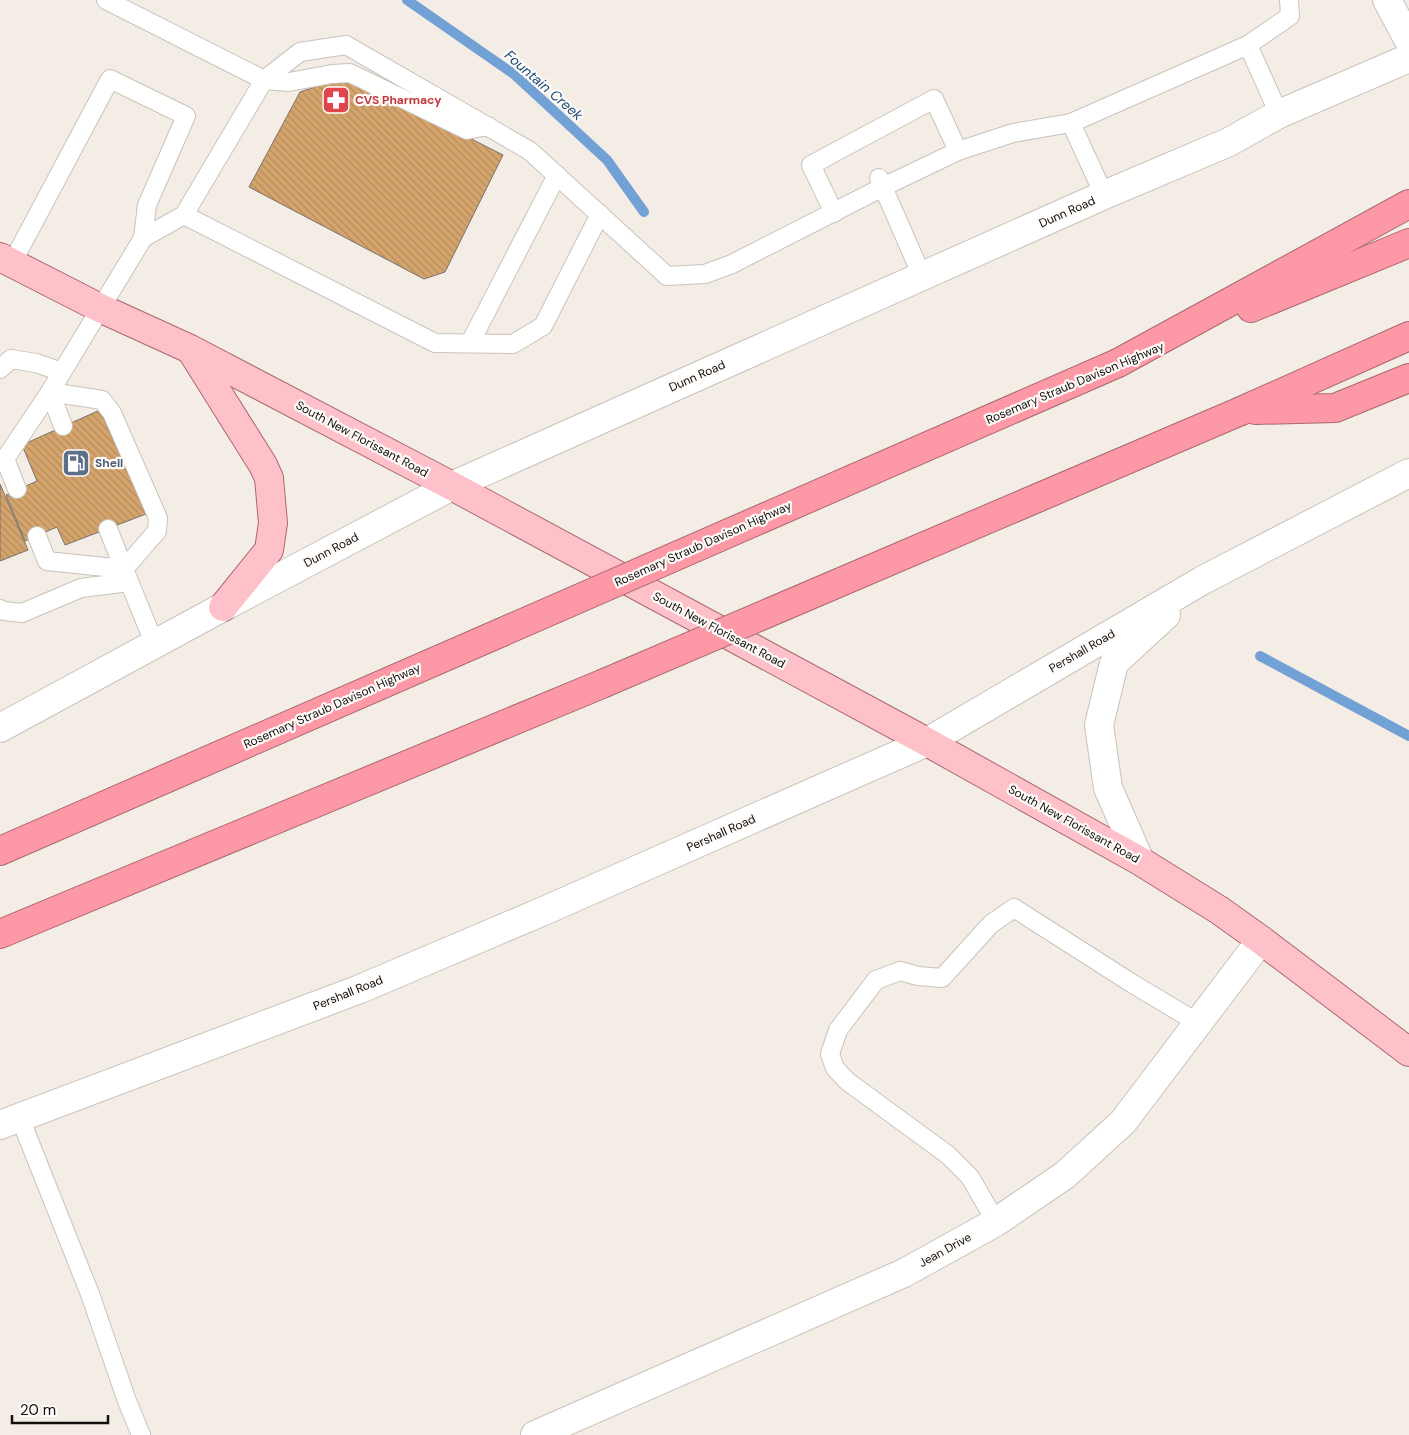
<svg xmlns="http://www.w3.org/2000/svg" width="1409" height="1435" font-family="'DM Sans',sans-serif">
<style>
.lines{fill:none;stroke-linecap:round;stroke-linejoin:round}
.stream{stroke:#72a1d5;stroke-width:10}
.building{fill:url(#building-back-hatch);stroke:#79736d}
.service-casing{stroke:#c9c3bc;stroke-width:20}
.minor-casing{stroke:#c9c3bc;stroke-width:30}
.tertiary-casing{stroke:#c9c3bc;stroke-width:30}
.primary-casing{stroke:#aa6870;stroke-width:30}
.motorway-casing{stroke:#aa6870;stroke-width:30}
.service{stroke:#fff;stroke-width:18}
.minor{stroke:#fff;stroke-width:28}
.tertiary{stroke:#fff;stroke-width:28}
.primary{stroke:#fec1ca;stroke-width:28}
.motorway{stroke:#fd98a6;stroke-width:28}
.motorway-bridge-casing{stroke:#aa6870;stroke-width:30;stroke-linecap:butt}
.motorway-bridge{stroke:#fd98a6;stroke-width:28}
.labels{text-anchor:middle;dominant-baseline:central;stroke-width:4.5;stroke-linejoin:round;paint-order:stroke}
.health-label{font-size:12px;font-weight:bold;fill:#be3a42;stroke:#fefbf8;text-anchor:start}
.street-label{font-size:12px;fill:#110f0d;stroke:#fefbf8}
.service-label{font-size:12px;font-weight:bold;fill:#4e5e75;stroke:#fefbf8;text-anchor:start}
.water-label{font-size:14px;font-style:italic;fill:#154677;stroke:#fefbf8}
</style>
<defs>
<pattern id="building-back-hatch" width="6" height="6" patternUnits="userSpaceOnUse" patternTransform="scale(1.25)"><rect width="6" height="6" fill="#d4a46c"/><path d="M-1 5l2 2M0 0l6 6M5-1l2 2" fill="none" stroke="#b58c5c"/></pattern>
</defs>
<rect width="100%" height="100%" fill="#f4ede6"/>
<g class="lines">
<g class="stream">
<polyline points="407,0 515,75 607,160 644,212"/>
<polyline points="1260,656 1409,736"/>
</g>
</g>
<g class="building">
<polygon points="347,76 503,155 445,272 424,279 249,187 300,92"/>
<polygon points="100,410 146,514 65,545 57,527 25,541 6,495 37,481 22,445"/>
<polygon points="0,484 28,550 0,561"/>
</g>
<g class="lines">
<g class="service-casing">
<g id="service">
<polyline points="106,0 264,80 289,82 332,74 350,73 467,130 488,126"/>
<polyline points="1248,45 1279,114"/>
<polyline points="958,151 1013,133 1071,123"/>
<polyline points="1104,195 1071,123 1248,45 1290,16 1289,0"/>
<polyline points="834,213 811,165 934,99 958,151 883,187 879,178"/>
<polyline points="184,215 435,343 513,344 543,326 600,214"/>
<polyline points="12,263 110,79 186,116 147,205 143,238"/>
<polyline points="470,343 557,175"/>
<polyline points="0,369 11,359 36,363 62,372"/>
<polyline points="63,426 50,392 102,400 112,413 158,518 157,531 124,569 108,529"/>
<polyline points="17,489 5,459 50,392 143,238 184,215 264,80 300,52 346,45 530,151 667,276 705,274 732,264 883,187 922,276"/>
<polyline points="37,536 47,561 124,569 155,645"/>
<polyline points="0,609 4,611 22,613 81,588 129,582"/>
<polyline points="20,1118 90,1294 127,1401 141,1435"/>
<polyline points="996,1222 970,1177 948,1155 847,1081 835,1068 830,1054 838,1030 876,980 900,971 918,976 942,978 991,924 1014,908 1133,984 1198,1023"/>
</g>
</g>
<g class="minor-casing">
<g id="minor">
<polyline points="1387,0 1409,41"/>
<polyline points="535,1435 904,1273 996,1222 1065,1175 1123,1122 1261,940"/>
</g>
</g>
<g class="tertiary-casing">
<g id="tertiary">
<polyline points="0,728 223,607 452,486 1104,195 1229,142 1279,114 1409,58"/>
<polyline points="1140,861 1108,788 1099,725 1114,663 1166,615"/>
<polyline points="0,1125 360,989 546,910 927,742 1203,580 1409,473"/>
</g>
</g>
<g class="primary-casing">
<g id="primary">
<polyline points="0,257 100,308 190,349 452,486 927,742 1140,861 1219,910 1261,940 1409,1052"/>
<polyline points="191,350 263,465 269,478 273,523 269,550 223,607"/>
</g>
</g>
<g class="motorway-casing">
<g id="motorway">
<polyline points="1251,308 1409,243"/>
<polyline points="1118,363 1409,204"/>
<polyline points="1255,410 1335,408 1409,378"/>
<polyline points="1241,411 1409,336"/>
<polyline points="0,851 500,633"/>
<polyline points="0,934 602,684"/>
</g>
</g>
<use href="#service" class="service"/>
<use href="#minor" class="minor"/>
<use href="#tertiary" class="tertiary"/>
<use href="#primary" class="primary"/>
<use href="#motorway" class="motorway"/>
<g class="motorway-bridge-casing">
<g id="motorway-bridge">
<polyline points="500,633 1118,363"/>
<polyline points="602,684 1241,411"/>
</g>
</g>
<use href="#motorway-bridge" class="motorway-bridge"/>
</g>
<defs>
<g id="pharmacy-square" transform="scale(1.4375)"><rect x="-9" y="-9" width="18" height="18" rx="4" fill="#e0444e" stroke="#fefbf8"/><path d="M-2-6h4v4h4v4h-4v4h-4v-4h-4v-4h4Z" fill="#fff"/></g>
<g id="fuel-square" transform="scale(1.4375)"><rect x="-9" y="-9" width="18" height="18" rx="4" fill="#5c6f8a" stroke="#fefbf8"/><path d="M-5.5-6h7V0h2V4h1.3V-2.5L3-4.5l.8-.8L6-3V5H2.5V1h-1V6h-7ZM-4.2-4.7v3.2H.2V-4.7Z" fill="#fff"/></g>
</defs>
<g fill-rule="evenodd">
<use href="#pharmacy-square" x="336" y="100"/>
<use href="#fuel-square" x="76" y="463"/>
</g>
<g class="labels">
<g class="health-label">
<text x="355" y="100">CVS Pharmacy</text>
</g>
<g class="street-label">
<text transform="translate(1067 212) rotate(-24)">Dunn Road</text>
<text transform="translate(697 376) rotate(-24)">Dunn Road</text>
<text transform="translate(1075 383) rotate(-23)">Rosemary Straub Davison Highway</text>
<text transform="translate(362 439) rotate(28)">South New Florissant Road</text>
<text transform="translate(703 544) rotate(-24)">Rosemary Straub Davison Highway</text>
<text transform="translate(331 550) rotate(-28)">Dunn Road</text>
<text transform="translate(719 630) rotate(28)">South New Florissant Road</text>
<text transform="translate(1082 651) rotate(-30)">Pershall Road</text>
<text transform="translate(332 706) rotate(-24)">Rosemary Straub Davison Highway</text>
<text transform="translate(1074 824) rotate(29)">South New Florissant Road</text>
<text transform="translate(721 833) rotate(-24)">Pershall Road</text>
<text transform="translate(348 993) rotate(-22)">Pershall Road</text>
<text transform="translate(945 1250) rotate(-29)">Jean Drive</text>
</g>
<g class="service-label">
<text x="95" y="463">Shell</text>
</g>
<g class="water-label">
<text transform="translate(544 85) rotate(41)">Fountain Creek</text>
</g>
</g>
<path d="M12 1415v8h96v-8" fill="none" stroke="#110f0d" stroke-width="2.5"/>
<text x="20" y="1415" font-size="15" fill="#110f0d" stroke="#fefbf8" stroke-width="4" paint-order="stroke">20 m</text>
</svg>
